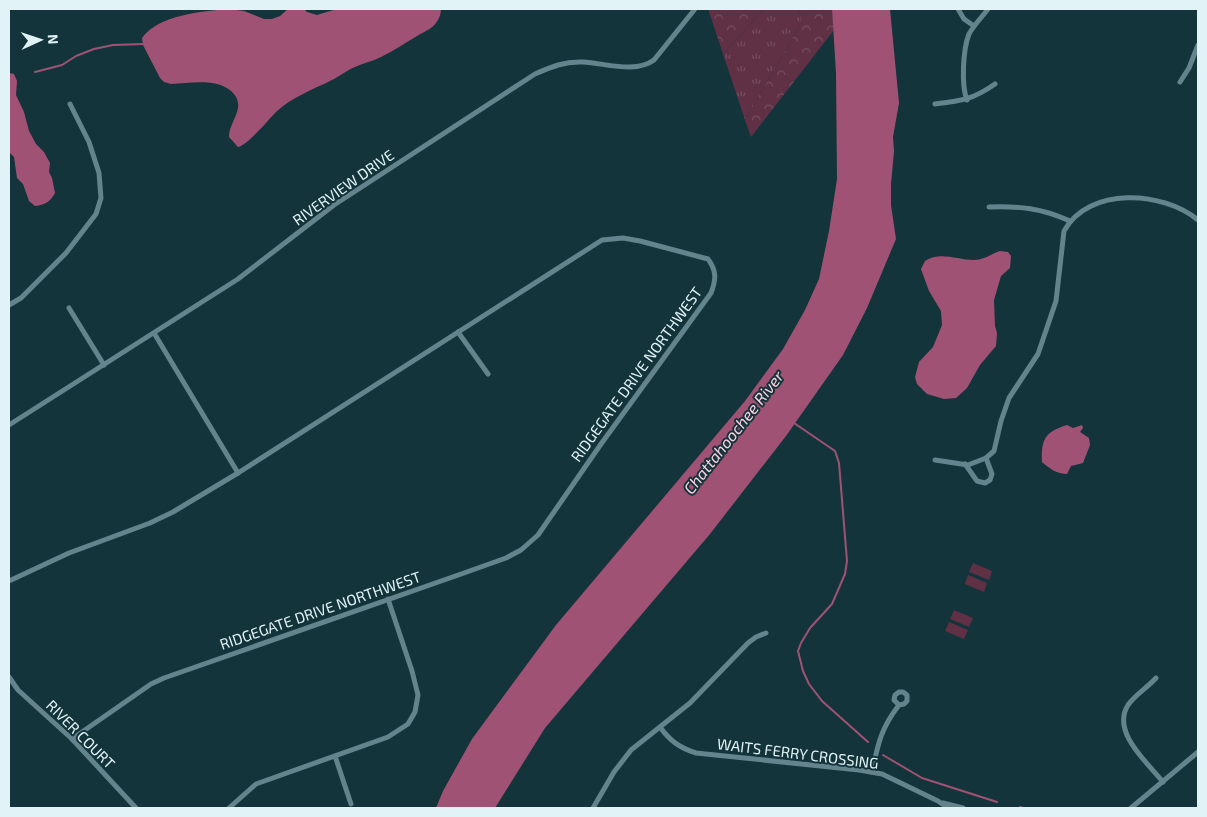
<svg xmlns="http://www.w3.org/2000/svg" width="1207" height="817" font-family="'Exo 2',sans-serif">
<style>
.grass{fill:url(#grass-tufts)}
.forest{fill:url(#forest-crowns)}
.garden{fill:#603045}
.water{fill:#a05274}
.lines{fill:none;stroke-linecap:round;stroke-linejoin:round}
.stream{stroke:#a05274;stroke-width:2}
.street{stroke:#63848c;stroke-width:5}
.labels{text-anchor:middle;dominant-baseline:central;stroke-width:4;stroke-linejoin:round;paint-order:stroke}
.street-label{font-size:15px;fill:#e1f3f7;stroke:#14343b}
.water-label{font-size:16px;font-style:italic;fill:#ffd1e2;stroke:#14343b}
</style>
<defs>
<pattern id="grass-tufts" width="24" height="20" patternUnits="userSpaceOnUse" patternTransform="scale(1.25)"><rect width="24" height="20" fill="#603045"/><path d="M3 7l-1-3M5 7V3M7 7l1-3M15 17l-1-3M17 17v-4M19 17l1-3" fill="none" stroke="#764e61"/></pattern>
<pattern id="forest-crowns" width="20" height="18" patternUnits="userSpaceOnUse" patternTransform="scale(1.25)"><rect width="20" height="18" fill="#603045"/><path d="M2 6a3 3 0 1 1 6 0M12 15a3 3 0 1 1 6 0" fill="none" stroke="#764e61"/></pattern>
</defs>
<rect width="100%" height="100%" fill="#14343b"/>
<polygon class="grass" points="764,9 799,9 802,22 745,120 723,54"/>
<g class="forest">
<polygon points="708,9 764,9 723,54"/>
<polygon points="799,9 832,9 834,30 751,137 745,120 802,22"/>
</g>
<g class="garden">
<polygon points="973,563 992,571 989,580 969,572"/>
<polygon points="968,575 987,583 984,592 965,584"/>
<polygon points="954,610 973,618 969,627 950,619"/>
<polygon points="949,622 968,630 964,639 945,631"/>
</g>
<g class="water">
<path d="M228,9L244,11L264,19H272L280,16L288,9H304L307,12L317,15L337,9H441C441,14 439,19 436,23C432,29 423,32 417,36C405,43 393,51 381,57C373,61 364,63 355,67C347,70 340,76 332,80C312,90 292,97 276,112C268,120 248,145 238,147L229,137C229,126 236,119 238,108C239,102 237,98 234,94C220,77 191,83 171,84L164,82L160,78L143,45L142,38C158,15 203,11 228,9Z"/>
<polygon points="832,9 890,9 899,103 893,137 894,151 891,184 891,205 896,239 867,308 843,355 786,436 710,534 545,728 495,808 436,808 443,791 472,739 508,690 556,625 745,401 783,349 805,310 819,279 829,231 837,179 836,73"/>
<path d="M9,73L14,74L17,81L16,95L24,112L29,131L36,144L44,152L50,163L49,172L52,178L55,193C50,202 45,205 35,206L29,201L23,184L17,178L14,157L9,152Z"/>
<path d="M1000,251L1008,252L1011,256L1010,268L1001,276L994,300L995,326L997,333L996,346L980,365L967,388L956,398L944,399L927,394L917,384L915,377L919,362L933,347L942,325L941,311L929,291L921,269L925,261C940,251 957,260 974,260C984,260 991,254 1000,251Z"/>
<path d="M1067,425L1073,428L1082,425L1083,428L1080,432L1089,438L1090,445L1083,463L1071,466L1067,474C1057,474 1050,469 1042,462C1041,439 1045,432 1067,425Z"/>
</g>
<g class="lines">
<g class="stream">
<polyline points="35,72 62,65 76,56 94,49 113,45 143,44"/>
<polyline points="794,423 835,451 839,463 847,561 845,574 832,604 810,628 801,643 798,651 803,671 809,684 822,701 868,742"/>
<polyline points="883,755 922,778 997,802"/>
<polyline points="1020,807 1023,808"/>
</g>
<g class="street">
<polyline points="958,9 964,19 974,26"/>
<polyline points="1180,82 1189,68 1198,45"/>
<path d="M967,100C961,85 963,49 969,34C974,25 982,17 988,9"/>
<path d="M935,104C961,101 972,100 995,84"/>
<path d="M989,207C1020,206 1041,208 1070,221"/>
<polyline points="9,305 21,298 66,253 96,214 101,198 99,173 89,142 70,104"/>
<polyline points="69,308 104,365"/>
<polyline points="458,332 488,374"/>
<polyline points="154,333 238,473"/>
<path d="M9,425L238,279L334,205L535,74C551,67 565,61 583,62C605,63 635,74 654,60L695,9"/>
<path d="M935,460L968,465L986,458L994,451L1001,421L1009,398L1038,354L1056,301L1064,231C1089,186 1163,191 1198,220"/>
<polyline points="965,464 977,481 985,483 990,480 992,474 986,458"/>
<path d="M9,581L69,553L150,523L173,512L238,473L602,240L623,238L640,241L708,259C717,271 716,280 711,293L601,444L538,535L521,550L506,558L464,573L164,678L151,684L72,739"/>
<polyline points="9,677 18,690 72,739 136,808"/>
<path d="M1156,678C1148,687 1135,695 1128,705C1111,732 1147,762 1163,782"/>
<path d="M660,727C670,741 680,748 696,753L859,770L882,774L938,801L948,808"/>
<polyline points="335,756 351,804"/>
<path d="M872,772C878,744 881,728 899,705L904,704L907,701V695L903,692H899L895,695L894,700L899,705"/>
<polyline points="943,803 963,808"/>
<polyline points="229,808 256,784 388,737 408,724 415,712 418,695 412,671 388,599"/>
<polyline points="593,808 614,772 631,750 690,703 748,643 756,637 766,633"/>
<polyline points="1131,808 1198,752"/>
</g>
</g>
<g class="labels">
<g class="street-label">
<text transform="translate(343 187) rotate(-35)">RIVERVIEW DRIVE</text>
<text transform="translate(636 374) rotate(-54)">RIDGEGATE DRIVE NORTHWEST</text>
<text transform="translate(320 610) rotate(-19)">RIDGEGATE DRIVE NORTHWEST</text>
<text transform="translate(81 734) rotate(45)">RIVER COURT</text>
<text transform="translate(798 753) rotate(7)">WAITS FERRY CROSSING</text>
</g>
<g class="water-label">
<text transform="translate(733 432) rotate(-52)">Chattahoochee River</text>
</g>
</g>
<rect width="1207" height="817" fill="none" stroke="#e1f3f7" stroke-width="20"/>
<g transform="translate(40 40) rotate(87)" stroke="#14343b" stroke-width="4" paint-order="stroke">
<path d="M0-4L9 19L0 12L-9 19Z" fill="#e1f3f7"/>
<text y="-8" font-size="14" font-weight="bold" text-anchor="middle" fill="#e1f3f7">N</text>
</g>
</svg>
